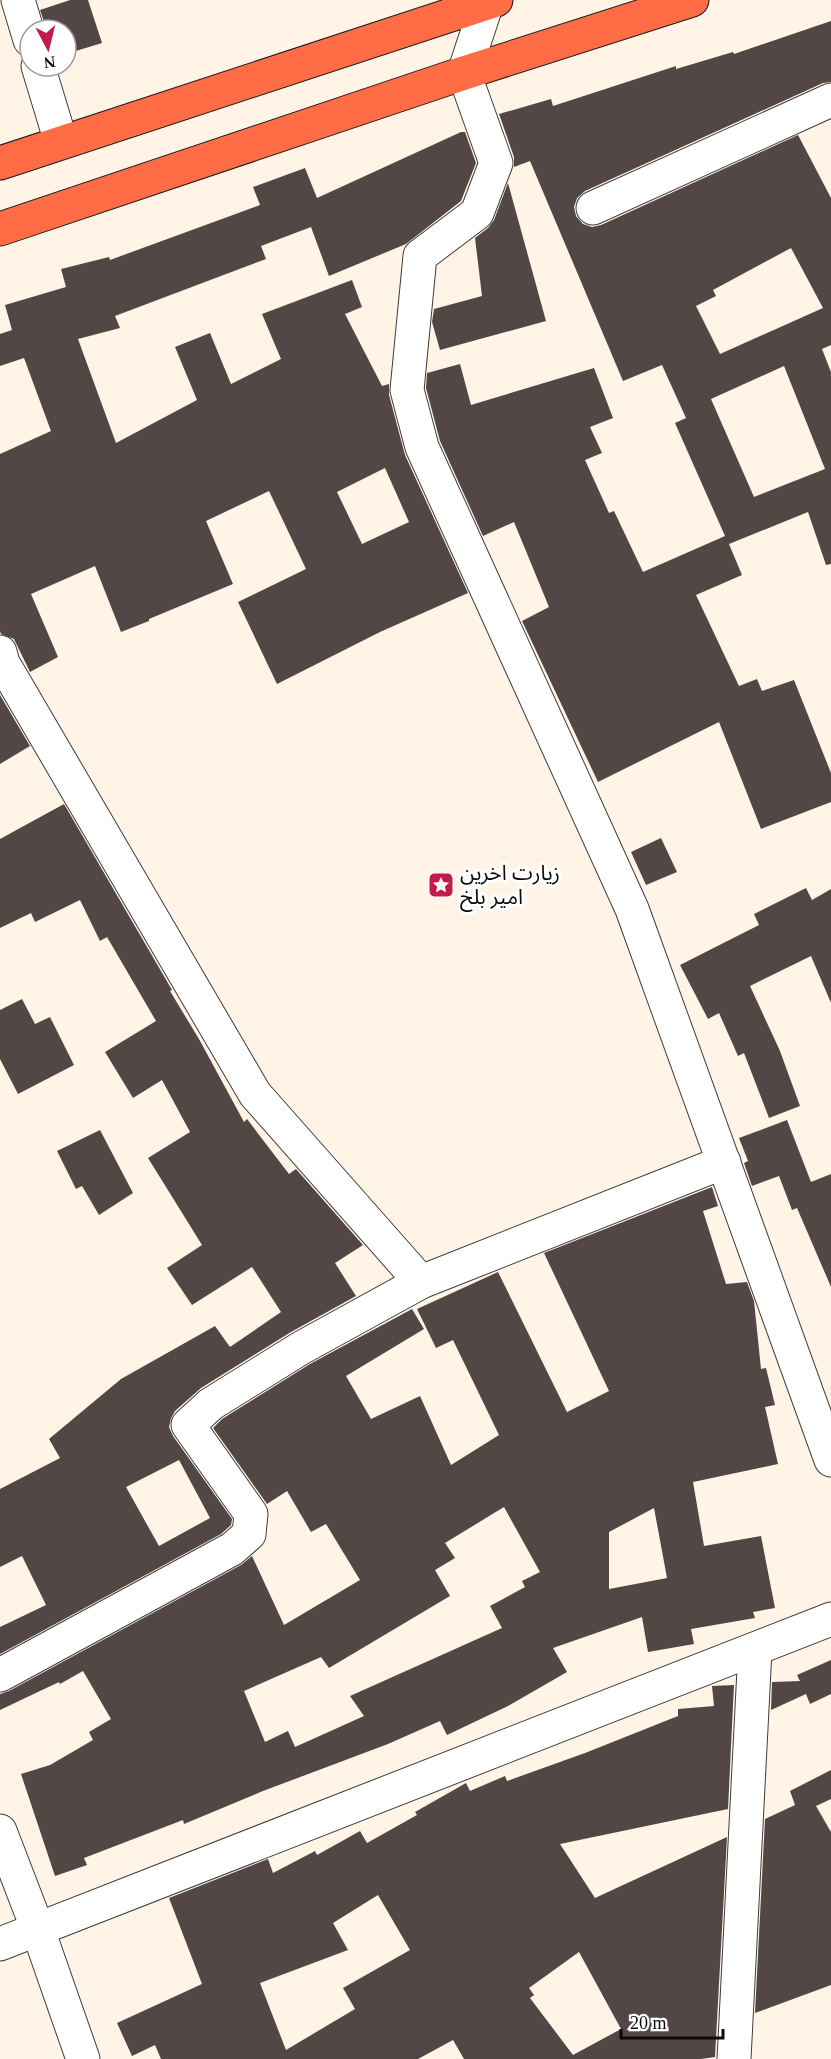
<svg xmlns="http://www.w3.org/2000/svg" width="831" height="2059" font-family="'Times New Roman','Noto Sans Arabic',serif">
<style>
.building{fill:#534746;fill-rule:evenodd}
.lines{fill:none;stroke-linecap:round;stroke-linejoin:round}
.minor-casing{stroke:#3d3d3d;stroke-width:35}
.highway-casing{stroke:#1b1b1b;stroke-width:35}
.minor{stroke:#fff;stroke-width:33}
.highway{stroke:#ff6c45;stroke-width:33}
.labels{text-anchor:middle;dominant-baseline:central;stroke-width:6;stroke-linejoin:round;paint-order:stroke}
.poi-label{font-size:21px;fill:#0a0a0a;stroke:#fff;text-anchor:start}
</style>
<rect width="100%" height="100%" fill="#fff4e6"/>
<g class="building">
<polygon points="70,0 88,0 102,43 66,54 66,30 47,30 40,10"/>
<path d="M831,21V82L823,83L585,191L577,198L574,207L576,216L583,224L592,227L601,225L798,135L831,198V345L822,349L831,372V564L826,565L808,512L729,544L742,575L696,595L739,686L757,679L762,691L794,680L831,773V802L761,829L719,722L598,782L522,621L549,607L514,522L483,536L440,441L426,388L427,373L460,364L471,405L594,368L613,418L590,427L602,453L585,460L609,513L614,511L643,572L725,536L675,423L686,418L662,365L623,381L530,161L514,167V157L499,114L551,99L553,106L676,66V69L733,52L734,54ZM791,248L823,308L720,354L696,306L716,296L713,290ZM784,366L825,469L754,497L711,399Z"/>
<path d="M461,132H465L476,163L461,201L406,244L329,276L311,227L261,246L266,259L115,316L120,328L78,339L116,443L197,400L175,347L210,333L231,384L281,359L262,314L352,280L362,307L345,314L382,386L389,384V395L405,455L468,593L380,632L277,684L238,602L306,569L269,491L206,521L233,584L149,619V621L121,632L95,566L31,594L58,657L30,672L14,639L1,634L0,631V454L51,431L24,358L0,366V334L12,330L5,305L66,287L61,269L109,257L110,260L260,205L253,187L305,168L317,198ZM385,468L409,522L362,544L337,492Z"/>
<polygon points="508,183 546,321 440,350 432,322 434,309 482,296 475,238 488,228 494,220"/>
<polygon points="0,695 30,746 0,764"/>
<path d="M64,804L172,990L170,991L199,1039L244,1122L247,1119L289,1174L296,1169L363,1245L335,1263L356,1296L291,1332L201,1388L175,1411L171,1418L169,1427L173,1436L232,1519L231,1525L221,1534L0,1654V1627L46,1605L22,1556L0,1567V1489L60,1458L49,1439L121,1379L215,1326L230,1347L281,1312L252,1267L192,1305L167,1268L202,1245L148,1158L190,1132L162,1080L133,1098L105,1052L156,1021L107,937L100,941L80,900L35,922L31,913L0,928V839ZM179,1460L210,1518L159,1546L126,1487Z"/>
<polygon points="661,838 677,872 646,885 631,852"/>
<polygon points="806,888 812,900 831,889 831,1003 811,956 750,986 780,1051 800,1106 769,1118 744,1053 738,1056 719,1013 708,1019 680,965 759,925 754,914"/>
<polygon points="22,999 35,1024 50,1017 74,1065 18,1094 0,1059 0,1010"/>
<polygon points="787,1120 811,1182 831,1174 831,1287 797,1208 792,1210 779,1176 752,1186 744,1163 748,1161 739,1138"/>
<polygon points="100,1130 133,1193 99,1215 82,1186 76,1189 57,1151"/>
<path d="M712,1187L718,1206L703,1211L726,1284L747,1282L754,1301L761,1369L766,1368L775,1405L765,1407L778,1464L693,1482L704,1546L761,1536L775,1608L753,1612L755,1618L691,1629L694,1644L648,1652L642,1617L553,1648L567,1672L508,1706L447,1735L440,1721L388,1744L263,1791L184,1824L183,1820L84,1858L87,1865L55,1876L21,1774L50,1765L93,1740L89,1732L111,1719L83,1671L60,1684L59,1682L0,1710V1694L9,1691L241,1565L252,1556L284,1625L360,1580L326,1524L311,1532L287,1491L267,1504L213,1428L222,1419L310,1364L412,1309L424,1329L346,1376L371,1419L420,1396L451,1465L499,1435L453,1340L436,1348L417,1309L498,1272L567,1412L609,1391L544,1253ZM504,1507L540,1572L522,1581L525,1587L490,1606L502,1628L350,1696L364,1716L295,1747L288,1731L265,1742L244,1691L321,1657L329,1668L450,1596L435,1570L455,1558L445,1543ZM654,1508L667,1578L609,1589V1532Z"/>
<polygon points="831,1660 831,1694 810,1704 806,1694 771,1710 772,1682 800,1681 797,1675"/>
<path d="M734,1685L728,1809L560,1844L595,1898L727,1837L715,2057L701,2059H464L453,2040L418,2059H161L155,2045L132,2056L117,2023L202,1984L169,1898L268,1859L273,1873L315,1851L317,1855L360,1831L367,1843L417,1815L415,1812L466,1783L470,1791L505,1776L507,1781L585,1753L678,1716V1709L714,1706L712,1686ZM378,1895L410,1950L343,1988L355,2009L286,2050L260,1983L348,1950L333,1923ZM579,1952L621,2029L573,2055L530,1998L534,1995L529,1988Z"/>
<polygon points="831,1770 831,1799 816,1806 831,1832 831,1985 755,2013 765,1819 795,1805 790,1791"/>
</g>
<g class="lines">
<g class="minor-casing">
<g id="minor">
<polyline points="18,0 30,40"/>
<polyline points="488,0 464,73 496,163 477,213 420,256 407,390 422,447 632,909 831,1460"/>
<polyline points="38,66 61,142"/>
<polyline points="593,208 831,100"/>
<polyline points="0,652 3,663 255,1094 421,1282 724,1162"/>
<polyline points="0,1675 232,1549 249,1534 251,1514 188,1425 211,1404 301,1348 421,1282"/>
<polyline points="0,1831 38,1930 83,2059"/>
<polyline points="0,1944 831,1619"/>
<polyline points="734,2059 755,1650"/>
</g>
</g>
<g class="highway-casing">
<g id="highway">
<polyline points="0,163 496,0"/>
<polyline points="0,229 464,73 692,0"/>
</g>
</g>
<use href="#minor" class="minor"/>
<use href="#highway" class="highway"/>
</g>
<defs>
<g id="sight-square" transform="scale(1.35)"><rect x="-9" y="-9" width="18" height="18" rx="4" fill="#c11a4b" stroke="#fff"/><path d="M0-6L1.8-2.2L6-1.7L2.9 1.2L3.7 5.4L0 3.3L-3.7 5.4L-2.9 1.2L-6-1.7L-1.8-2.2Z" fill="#fff"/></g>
</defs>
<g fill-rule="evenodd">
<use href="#sight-square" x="441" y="885"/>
</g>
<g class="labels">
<g class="poi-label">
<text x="460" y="873">زیارت اخرین<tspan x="460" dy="24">امیر بلخ</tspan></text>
</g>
</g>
<g transform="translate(48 48) rotate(173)"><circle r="28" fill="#ffffff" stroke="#9d9d9d" stroke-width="1.5"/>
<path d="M0-4.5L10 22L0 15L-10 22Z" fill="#c11a4b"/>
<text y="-9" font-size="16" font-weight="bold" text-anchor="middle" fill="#0a0a0a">N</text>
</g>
<path d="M621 2029v9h102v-9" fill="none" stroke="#0a0a0a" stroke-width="3"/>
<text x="630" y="2029" font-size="18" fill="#0a0a0a" stroke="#ffffff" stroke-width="4.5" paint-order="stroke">20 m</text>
</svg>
